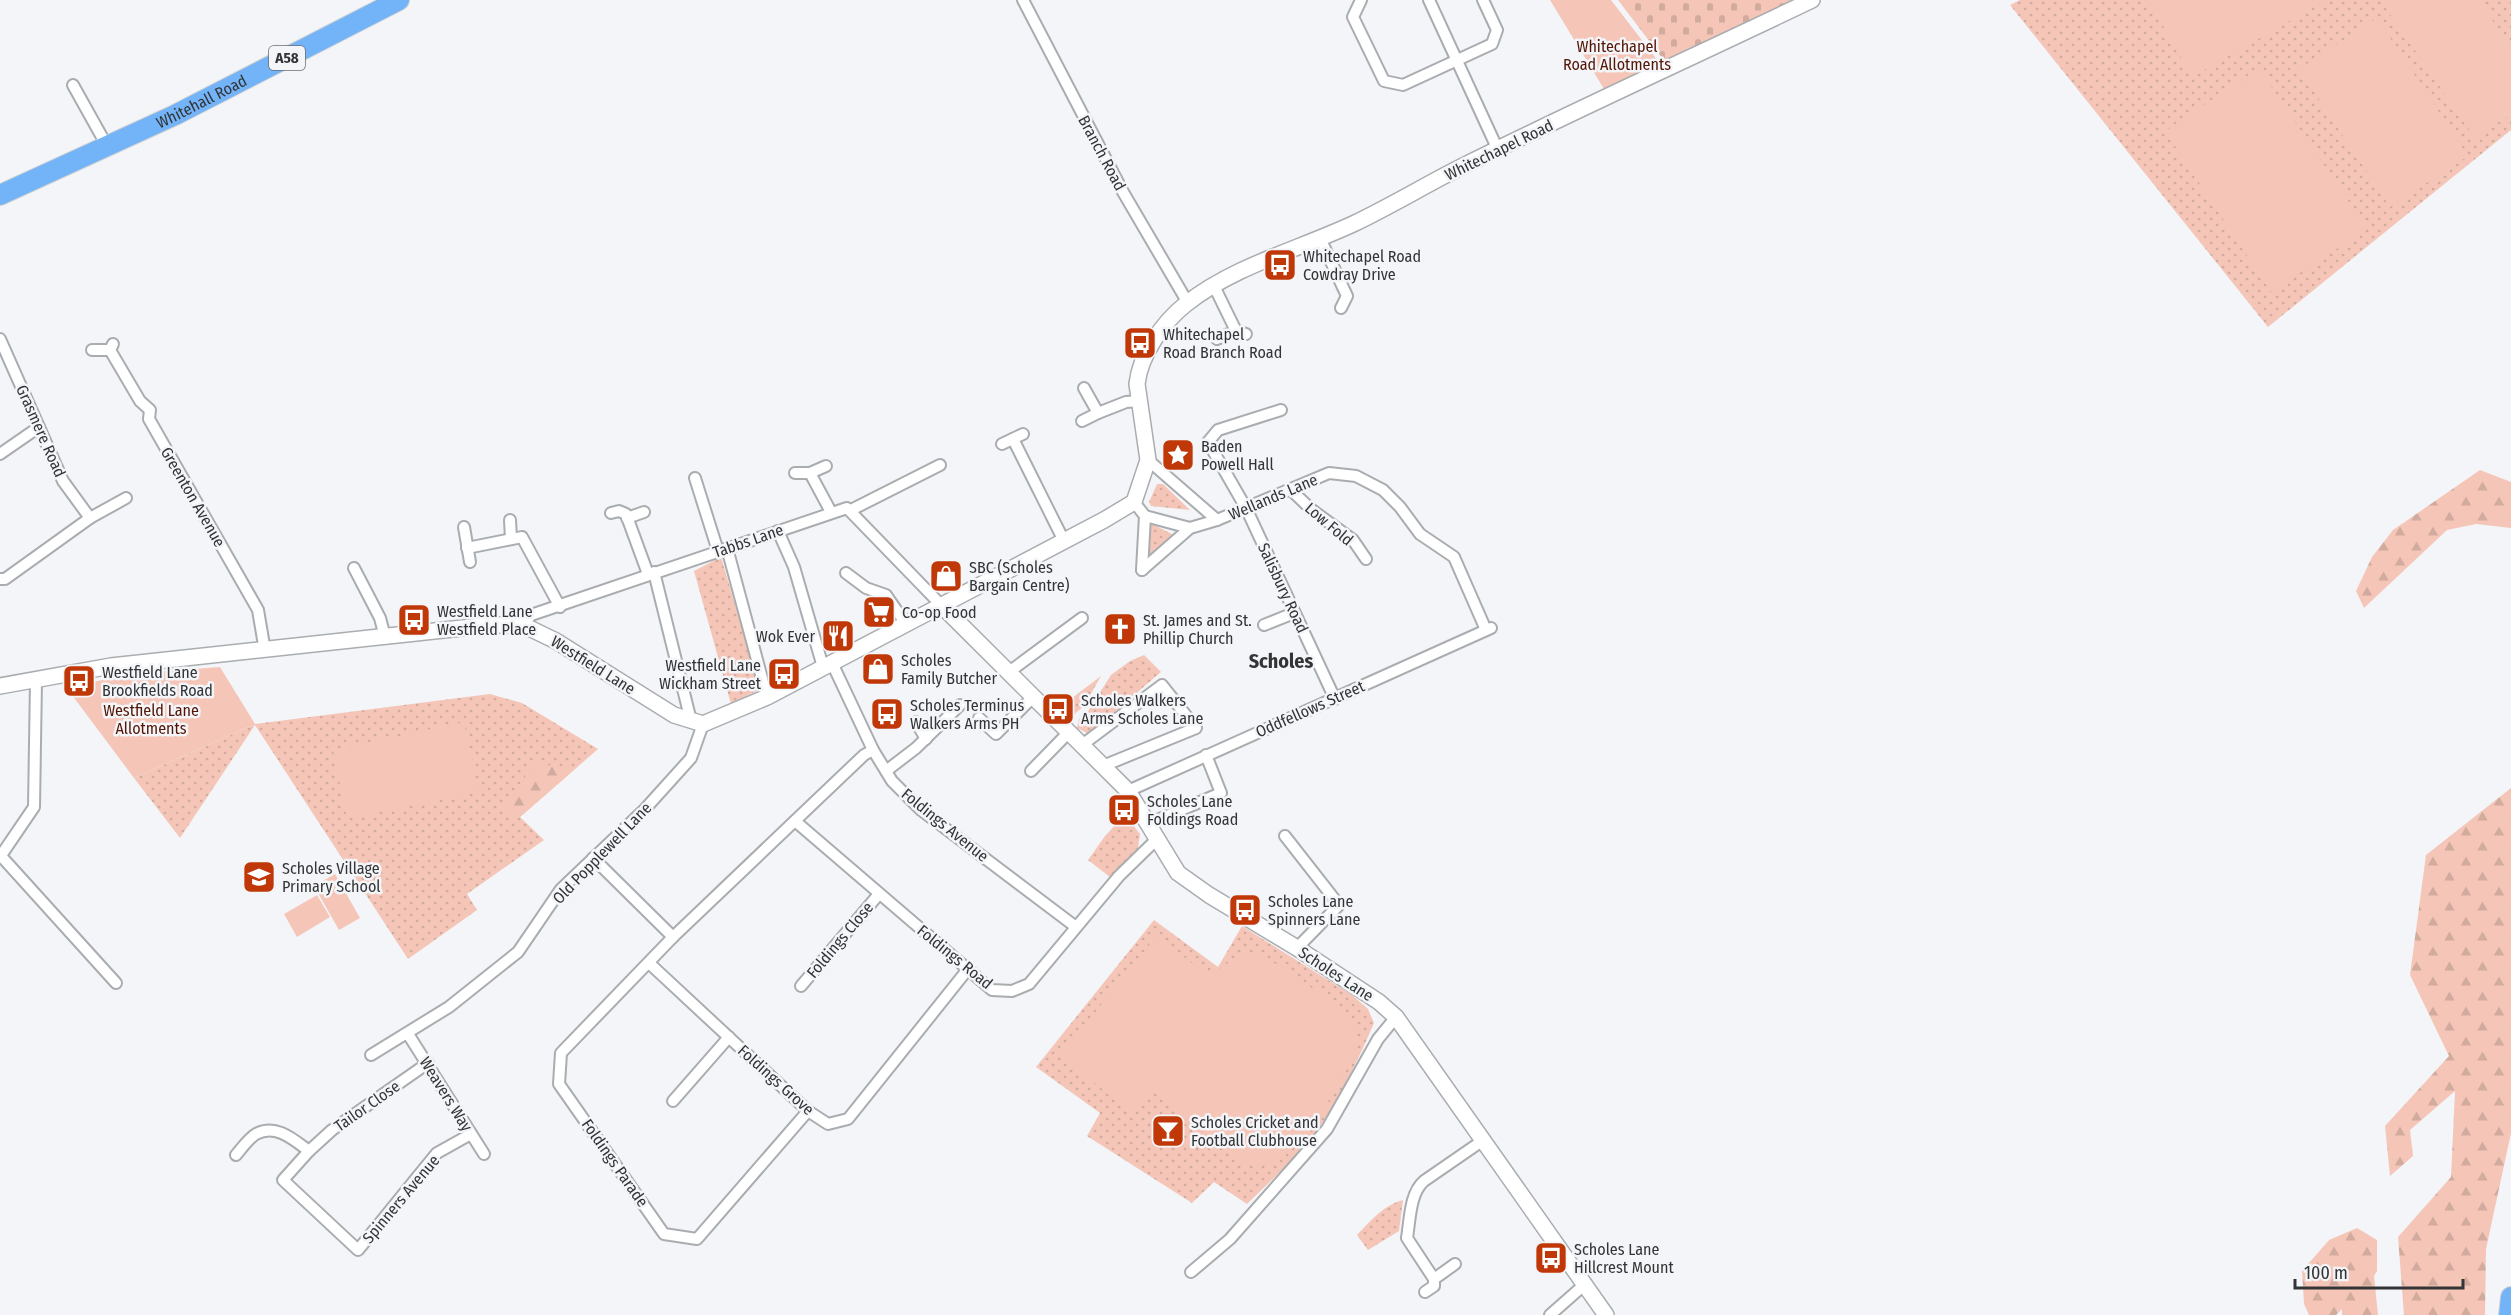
<svg xmlns="http://www.w3.org/2000/svg" width="2511" height="1315" font-family="'Fira Sans Condensed',sans-serif">
<style>
.grass{fill:url(#grass-dots)}
.forest{fill:url(#forest-firs)}
.cemetery{fill:url(#cemetery-stones)}
.garden{fill:#f5c6b8}
.lines{fill:none;stroke-linecap:round;stroke-linejoin:round}
.street-casing{stroke:#aaadb0;stroke-width:14}
.secondary-casing{stroke:#aaadb0;stroke-width:18}
.highway-casing{stroke:#d2d2d3;stroke-width:22}
.street{stroke:#fff;stroke-width:10}
.secondary{stroke:#fff;stroke-width:15}
.highway{stroke:#73b3f8;stroke-width:20}
.labels{text-anchor:middle;dominant-baseline:central;stroke-width:5;stroke-linejoin:round;paint-order:stroke}
.shield{fill:#f3f5f9;stroke:#6d6e70;stroke-width:1.5}
.shield-label{font-size:15px;font-weight:bold;fill:#333435}
.park-label{font-size:16px;fill:#531504;stroke:#f3f5f9}
.street-label{font-size:16px;fill:#333435;stroke:#f3f5f9}
.poi-label{font-size:16px;fill:#333435;stroke:#f3f5f9;text-anchor:start}
.quarter-label{font-size:20px;font-weight:bold;fill:#333435;stroke:#f3f5f9}
</style>
<defs>
<pattern id="grass-dots" width="8" height="8" patternUnits="userSpaceOnUse" patternTransform="scale(1.5)"><rect width="8" height="8" fill="#f5c6b8"/><path d="M2 2h.1M6 6h.1" fill="none" stroke="#d2ab9f" stroke-width="1.8" stroke-linecap="round"/></pattern>
<pattern id="forest-firs" width="22" height="20" patternUnits="userSpaceOnUse" patternTransform="scale(1.5)"><rect width="22" height="20" fill="#f5c6b8"/><path d="M5 1l3.5 6h-7zM16 11l3.5 6h-7z" fill="#d2ab9f"/></pattern>
<pattern id="cemetery-stones" width="16" height="16" patternUnits="userSpaceOnUse" patternTransform="scale(1.5)"><rect width="16" height="16" fill="#f5c6b8"/><path d="M2 7V4a2 2 0 0 1 4 0v3zM10 15v-3a2 2 0 0 1 4 0v3z" fill="#d2ab9f"/></pattern>
</defs>
<rect width="100%" height="100%" fill="#f3f5f9"/>
<g class="grass">
<polygon points="2020,0 2511,0 2511,130 2268,327 2010,5"/>
<polygon points="1157,484 1163,484 1190,510 1151,506 1149,502"/>
<polygon points="1148,522 1176,536 1150,556 1146,554"/>
<polygon points="721,557 760,689 731,704 694,571"/>
<polygon points="1144,655 1161,672 1089,734 1077,728 1079,719 1087,713 1111,675 1130,661"/>
<polygon points="1101,676 1084,706 1072,716 1068,717 1059,708"/>
<polygon points="490,694 522,703 598,749 520,817 544,840 467,894 477,910 408,959 255,725 180,838 134,778 255,724"/>
<polygon points="1125,815 1140,834 1138,848 1110,877 1088,860 1105,836"/>
<path d="M1154,920L1218,967L1242,926L1352,995L1368,1009L1374,1023C1359,1058 1343,1091 1323,1122C1302,1152 1273,1179 1247,1204L1214,1182L1192,1203L1087,1136L1100,1113L1036,1067Z"/>
<path d="M1403,1200L1399,1231L1368,1250L1357,1235C1371,1220 1384,1205 1403,1200Z"/>
</g>
<g class="forest">
<polygon points="2480,470 2511,482 2511,528 2476,524 2447,530 2364,608 2356,591 2372,557 2393,530"/>
<polygon points="536,763 574,770 520,817 506,816 503,808 505,802"/>
<polygon points="2511,788 2511,1133 2486,1249 2485,1315 2404,1315 2398,1237 2451,1177 2455,1091 2410,1130 2413,1156 2390,1176 2385,1126 2449,1056 2410,975 2426,855"/>
<polygon points="2357,1228 2377,1240 2377,1271 2374,1276 2378,1315 2342,1315 2342,1309 2336,1315 2309,1315 2304,1304 2302,1271 2329,1240"/>
</g>
<polygon class="cemetery" points="1618,0 1795,0 1666,63"/>
<g class="garden">
<polygon points="1550,0 1611,0 1661,65 1607,94"/>
<polygon points="2148,0 2326,0 2192,77"/>
<polygon points="2388,0 2479,0 2511,48 2511,114 2475,138 2383,4"/>
<polygon points="2377,18 2468,156 2390,207 2299,69"/>
<polygon points="2259,68 2367,229 2271,292 2165,131"/>
<polygon points="220,667 255,724 134,778 66,687 140,673"/>
<polygon points="464,722 479,792 347,819 333,750"/>
<polygon points="335,874 360,918 339,930 314,886"/>
<polygon points="317,895 330,917 297,937 284,914"/>
<polygon points="1157,935 1209,977 1237,956 1258,952 1346,1011 1357,1034 1355,1055 1310,1133 1277,1163 1242,1165 1153,1089 1133,1113 1060,1056"/>
</g>
<g class="lines">
<g class="street-casing">
<g id="street">
<polyline points="1023,0 1123,192 1188,303"/>
<polyline points="1361,0 1353,17 1384,81 1403,85 1492,44 1497,30 1483,0"/>
<polyline points="1429,0 1498,150"/>
<polyline points="73,85 107,146"/>
<polyline points="1320,238 1347,296 1341,308"/>
<polyline points="1214,286 1236,331"/>
<polyline points="0,339 63,481 90,518"/>
<polyline points="1217,339 1236,331 1246,334"/>
<polyline points="92,350 110,350 113,344"/>
<polyline points="110,350 140,401 150,410 149,419 258,610 265,651"/>
<polyline points="1084,388 1098,413 1126,402 1140,401"/>
<polyline points="1281,410 1218,430 1208,442 1246,508 1335,699"/>
<polyline points="1082,421 1098,413"/>
<polyline points="1013,439 1064,541"/>
<polyline points="1002,444 1023,434"/>
<polyline points="0,454 39,427"/>
<polyline points="1148,460 1217,520"/>
<polyline points="795,473 810,473 826,466"/>
<polyline points="810,473 831,512"/>
<polyline points="695,478 718,551"/>
<polyline points="1291,490 1312,510 1353,540 1366,559"/>
<polyline points="1134,502 1145,516 1190,528"/>
<polyline points="851,510 940,465"/>
<polyline points="611,513 619,511 626,514 648,574"/>
<polyline points="627,518 644,512"/>
<polyline points="510,520 511,539"/>
<polyline points="464,527 470,562"/>
<polyline points="778,531 794,567 823,667"/>
<polyline points="467,548 522,537 560,607"/>
<polyline points="727,548 767,697"/>
<polyline points="354,568 380,618 385,637"/>
<polyline points="1142,570 1190,528 1217,520 1329,473 1356,476 1383,490 1400,507 1420,534 1454,557 1486,630"/>
<polyline points="1142,570 1145,516"/>
<polyline points="654,572 691,721"/>
<polyline points="846,573 866,588 886,595 906,624"/>
<polyline points="0,579 5,579 90,518 126,498"/>
<polyline points="523,625 531,615 847,508 942,606"/>
<polyline points="1264,625 1294,613"/>
<polyline points="832,663 873,750 892,781 921,810 1076,927"/>
<polyline points="1009,672 1082,618"/>
<polyline points="979,718 996,734 1033,697"/>
<polyline points="916,722 926,739"/>
<polyline points="1082,745 1162,685 1196,728 1103,766"/>
<polyline points="886,771 916,748 960,705"/>
<polyline points="1031,771 1069,732"/>
<polyline points="1128,791 1491,628"/>
<polyline points="795,821 992,990 1012,991 1029,984 1119,876 1157,839"/>
<polyline points="1148,824 1221,793 1206,755"/>
<polyline points="1285,836 1339,905 1297,948"/>
<polyline points="1,856 116,983"/>
<polyline points="0,857 34,807 36,681"/>
<polyline points="593,858 673,937"/>
<polyline points="649,963 808,1111 828,1124 848,1119 968,969"/>
<polyline points="801,986 879,894"/>
<polyline points="408,1034 484,1154"/>
<polyline points="371,1055 449,1007 518,952 561,889 645,809 691,758 703,724"/>
<polyline points="428,1063 332,1130 309,1151 283,1180 358,1250 437,1153 471,1134"/>
<polyline points="673,1101 729,1037"/>
<polyline points="808,1111 697,1239 664,1234 559,1084 561,1053 673,937 864,755 873,750"/>
<path d="M236,1155C241,1149 249,1138 256,1134C276,1123 294,1140 309,1151"/>
<path d="M1455,1264L1434,1279L1407,1238C1410,1219 1410,1193 1424,1181L1482,1141"/>
<polyline points="1191,1272 1230,1239 1327,1129 1378,1039 1396,1017"/>
<polyline points="1425,1292 1434,1286 1434,1279"/>
<polyline points="1550,1315 1584,1285"/>
</g>
</g>
<g class="secondary-casing">
<g id="secondary">
<polyline points="942,606 1128,791 1178,873 1209,895 1297,948 1379,1002 1396,1017 1606,1315"/>
<path d="M0,686L111,666L490,625H523L556,641L674,715L703,724L767,697L1104,520L1134,502L1148,460L1137,384C1140,355 1163,322 1186,304C1234,266 1297,250 1353,224C1391,206 1427,184 1465,165C1580,108 1697,55 1812,0"/>
</g>
</g>
<g class="highway-casing">
<g id="highway">
<path id="s1" d="M0,195L175,115L399,0"/>
<polyline points="2509,1315 2511,1297"/>
</g>
</g>
<use href="#street" class="street"/>
<use href="#secondary" class="secondary"/>
<use href="#highway" class="highway"/>
</g>
<defs>
<g id="bus-square" transform="scale(1.725)"><rect x="-9" y="-9" width="18" height="18" rx="4" fill="#c13808" stroke="#f3f5f9"/><path d="M-5-6H5V4H4V6H2V4H-2V6H-4V4H-5ZM-3.5-4V0h7V-4ZM-3.5 1.2v1.5H-2V1.2ZM2 1.2v1.5H3.5V1.2Z" fill="#fff"/></g>
<g id="sight-square" transform="scale(1.725)"><rect x="-9" y="-9" width="18" height="18" rx="4" fill="#c13808" stroke="#f3f5f9"/><path d="M0-6L1.8-2.2L6-1.7L2.9 1.2L3.7 5.4L0 3.3L-3.7 5.4L-2.9 1.2L-6-1.7L-1.8-2.2Z" fill="#fff"/></g>
<g id="shop-square" transform="scale(1.725)"><rect x="-9" y="-9" width="18" height="18" rx="4" fill="#c13808" stroke="#f3f5f9"/><path d="M-5-2.5h2.3a2.7 3.5 0 0 1 5.4 0H5L5.5 6h-11ZM-1.5-2.5h3a1.5 2.3 0 0 0-3 0Z" fill="#fff"/></g>
<g id="supermarket-square" transform="scale(1.725)"><rect x="-9" y="-9" width="18" height="18" rx="4" fill="#c13808" stroke="#f3f5f9"/><path d="M-6-5.5h2.5l.6 2H6L4.5 2H-2.5L-4.4-4H-6ZM-1.5 3.2a1.3 1.3 0 1 0 .1 0ZM3 3.2a1.3 1.3 0 1 0 .1 0Z" fill="#fff"/></g>
<g id="church-square" transform="scale(1.725)"><rect x="-9" y="-9" width="18" height="18" rx="4" fill="#c13808" stroke="#f3f5f9"/><path d="M-1.2-6h2.4v3.5h3.3v2.4h-3.3V6h-2.4V-.1h-3.3v-2.4h3.3Z" fill="#fff"/></g>
<g id="restaurant-square" transform="scale(1.725)"><rect x="-9" y="-9" width="18" height="18" rx="4" fill="#c13808" stroke="#f3f5f9"/><path d="M-5-6h1v4h1v-4h1v4h1v-4h1v5L-1.5 .5V6h-2V.5L-5-1ZM5-6V6H3V1.5H1.5Q1.5-4 5-6Z" fill="#fff"/></g>
<g id="school-square" transform="scale(1.725)"><rect x="-9" y="-9" width="18" height="18" rx="4" fill="#c13808" stroke="#f3f5f9"/><path d="M0-5L7-2L0 1L-7-2ZM-4 1L0 2.5L4 1V4Q0 6-4 4Z" fill="#fff"/></g>
<g id="bar-square" transform="scale(1.725)"><rect x="-9" y="-9" width="18" height="18" rx="4" fill="#c13808" stroke="#f3f5f9"/><path d="M-6-5H6L.8 .8V4.5H3.5V6h-7V4.5H-.8V.8Z" fill="#fff"/></g>
</defs>
<g fill-rule="evenodd">
<use href="#bus-square" x="1280" y="265"/>
<use href="#bus-square" x="1140" y="343"/>
<use href="#sight-square" x="1178" y="455"/>
<use href="#shop-square" x="946" y="576"/>
<use href="#supermarket-square" x="879" y="612"/>
<use href="#bus-square" x="414" y="620"/>
<use href="#church-square" x="1120" y="629"/>
<use href="#restaurant-square" x="838" y="636"/>
<use href="#shop-square" x="878" y="669"/>
<use href="#bus-square" x="784" y="674"/>
<use href="#bus-square" x="79" y="681"/>
<use href="#bus-square" x="1058" y="709"/>
<use href="#bus-square" x="887" y="714"/>
<use href="#bus-square" x="1124" y="810"/>
<use href="#school-square" x="259" y="877"/>
<use href="#bus-square" x="1245" y="910"/>
<use href="#bar-square" x="1168" y="1131"/>
<use href="#bus-square" x="1551" y="1258"/>
</g>
<g class="labels">
<rect class="shield" x="269" y="46" width="36" height="24" rx="4.5"/>
<g class="shield-label">
<text x="287" y="58">A58</text>
</g>
<g class="park-label">
<text x="1617" y="46">Whitechapel<tspan x="1617" dy="18">Road Allotments</tspan></text>
<text x="151" y="710">Westfield Lane<tspan x="151" dy="18">Allotments</tspan></text>
</g>
<g class="street-label">
<text stroke="none"><textPath href="#s1" startOffset="222">Whitehall Road</textPath></text>
<text transform="translate(1499 150) rotate(-26)">Whitechapel Road</text>
<text transform="translate(1102 153) rotate(62)">Branch Road</text>
<text transform="translate(41 431) rotate(66)">Grasmere Road</text>
<text transform="translate(193 497) rotate(60)">Greenton Avenue</text>
<text transform="translate(1273 497) rotate(-23)">Wellands Lane</text>
<text transform="translate(1329 524) rotate(40)">Low Fold</text>
<text transform="translate(748 541) rotate(-19)">Tabbs Lane</text>
<text transform="translate(1283 588) rotate(65)">Salisbury Road</text>
<text transform="translate(593 665) rotate(32)">Westfield Lane</text>
<text transform="translate(1310 709) rotate(-24)">Oddfellows Street</text>
<text transform="translate(945 825) rotate(39)">Foldings Avenue</text>
<text transform="translate(602 853) rotate(-46)">Old Popplewell Lane</text>
<text transform="translate(840 940) rotate(-50)">Foldings Close</text>
<text transform="translate(955 957) rotate(39)">Foldings Road</text>
<text transform="translate(1336 974) rotate(33)">Scholes Lane</text>
<text transform="translate(776 1080) rotate(42)">Foldings Grove</text>
<text transform="translate(446 1094) rotate(58)">Weavers Way</text>
<text transform="translate(367 1106) rotate(-35)">Tailor Close</text>
<text transform="translate(615 1163) rotate(55)">Foldings Parade</text>
<text transform="translate(401 1199) rotate(-50)">Spinners Avenue</text>
</g>
<g class="poi-label">
<text x="1303" y="256">Whitechapel Road<tspan x="1303" dy="18">Cowdray Drive</tspan></text>
<text x="1163" y="334">Whitechapel<tspan x="1163" dy="18">Road Branch Road</tspan></text>
<text x="1201" y="446">Baden<tspan x="1201" dy="18">Powell Hall</tspan></text>
<text x="969" y="567">SBC (Scholes<tspan x="969" dy="18">Bargain Centre)</tspan></text>
<text x="437" y="611">Westfield Lane<tspan x="437" dy="18">Westfield Place</tspan></text>
<text x="902" y="612">Co-op Food</text>
<text x="1143" y="620">St. James and St.<tspan x="1143" dy="18">Phillip Church</tspan></text>
<text x="815" y="636" text-anchor="end">Wok Ever</text>
<text x="901" y="660">Scholes<tspan x="901" dy="18">Family Butcher</tspan></text>
<text x="761" y="665" text-anchor="end">Westfield Lane<tspan x="761" dy="18">Wickham Street</tspan></text>
<text x="102" y="672">Westfield Lane<tspan x="102" dy="18">Brookfields Road</tspan></text>
<text x="1081" y="700">Scholes Walkers<tspan x="1081" dy="18">Arms Scholes Lane</tspan></text>
<text x="910" y="705">Scholes Terminus<tspan x="910" dy="18">Walkers Arms PH</tspan></text>
<text x="1147" y="801">Scholes Lane<tspan x="1147" dy="18">Foldings Road</tspan></text>
<text x="282" y="868">Scholes Village<tspan x="282" dy="18">Primary School</tspan></text>
<text x="1268" y="901">Scholes Lane<tspan x="1268" dy="18">Spinners Lane</tspan></text>
<text x="1191" y="1122">Scholes Cricket and<tspan x="1191" dy="18">Football Clubhouse</tspan></text>
<text x="1574" y="1249">Scholes Lane<tspan x="1574" dy="18">Hillcrest Mount</tspan></text>
</g>
<g class="quarter-label">
<text x="1281" y="661">Scholes</text>
</g>
</g>
<path d="M2295 1279v9h168v-9" fill="none" stroke="#333435" stroke-width="3"/>
<text x="2304" y="1279" font-size="18" fill="#333435" stroke="#f3f5f9" stroke-width="4.5" paint-order="stroke">100 m</text>
</svg>
